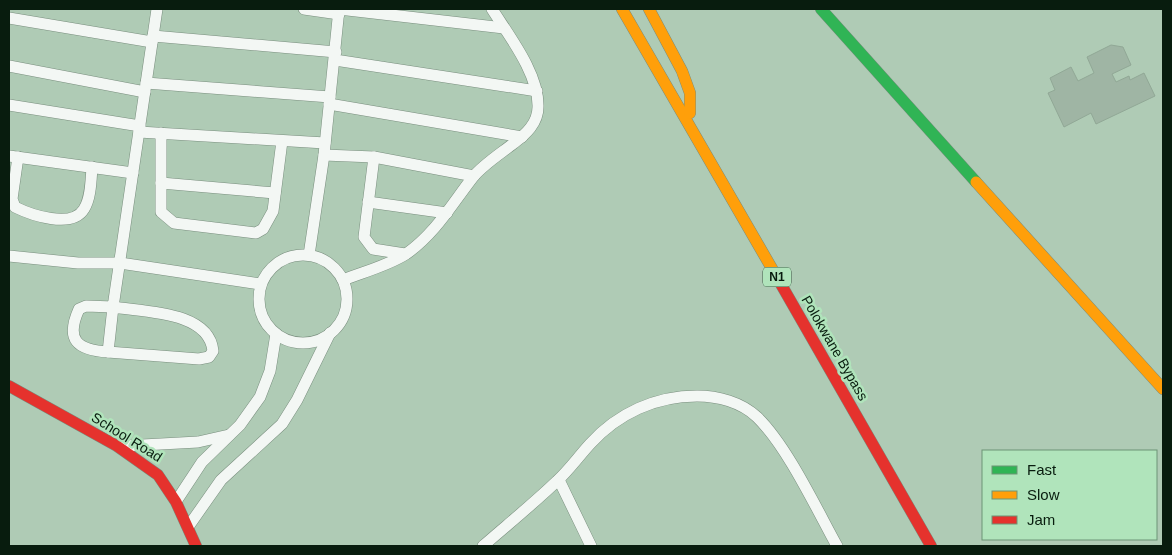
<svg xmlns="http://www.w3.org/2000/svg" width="1172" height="555" font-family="Helvetica,sans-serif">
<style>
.building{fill:#9fb5a4;stroke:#91a896}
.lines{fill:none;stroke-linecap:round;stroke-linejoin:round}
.lane-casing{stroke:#798e7e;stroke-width:12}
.fast-casing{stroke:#798e7e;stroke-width:12}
.slow-casing{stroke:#798e7e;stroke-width:12}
.jam-casing{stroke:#798e7e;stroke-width:12}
.lane{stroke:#f3f7f4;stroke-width:11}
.fast{stroke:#30b455;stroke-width:11}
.slow{stroke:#ff9f0a;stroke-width:11}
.jam{stroke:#e5322d;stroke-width:11}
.labels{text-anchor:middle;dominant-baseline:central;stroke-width:5;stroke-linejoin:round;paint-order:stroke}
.shield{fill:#b0e4bb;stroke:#3a5842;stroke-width:1}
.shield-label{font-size:12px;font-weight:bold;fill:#081c0e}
.street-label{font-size:14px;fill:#081c0e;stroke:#b0e4bb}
</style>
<rect width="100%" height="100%" fill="#afcbb5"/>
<polygon class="building" points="1111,45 1123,47 1131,65 1112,74 1116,82 1129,76 1130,80 1144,73 1155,96 1096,124 1091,113 1064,127 1048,93 1055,90 1050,78 1071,67 1078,81 1094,73 1087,57"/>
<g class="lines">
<g class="lane-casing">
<g id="lane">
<polyline points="304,9 339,14"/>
<polyline points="9,18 152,42"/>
<polyline points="153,36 336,52"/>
<polyline points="335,60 537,91"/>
<polyline points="9,66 145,92"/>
<polyline points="146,83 330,97"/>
<polyline points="329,104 522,137"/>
<polyline points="9,105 140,126"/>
<polyline points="139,132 325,143"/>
<polyline points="161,133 161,212 174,223 256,233 263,229 273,211 282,141"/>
<polyline points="324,155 374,157 474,176"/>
<polyline points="9,156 133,173"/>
<path d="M18,157L12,199L15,207C31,215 72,229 84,209C91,198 91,180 92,167"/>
<polyline points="374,157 364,237 373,249 405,254"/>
<polyline points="161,183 275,193"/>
<polyline points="368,202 447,213"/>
<polyline points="309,255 324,155 339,9 504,28"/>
<circle cx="303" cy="299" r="44"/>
<polyline points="9,256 78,263 120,263 260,284"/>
<path d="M343,280C363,272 387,266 406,254C435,234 452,204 473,177C484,164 500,154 514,143C526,134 538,123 538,107C539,74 509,36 492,9"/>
<path d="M113,307C144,312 209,311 213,351L209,357L199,359L108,352Z"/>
<path d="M108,352C77,350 65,340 79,309L86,306L113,307L157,9"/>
<polyline points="124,446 198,442 229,435"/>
<polyline points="559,480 591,546"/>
<polyline points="177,500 202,462 240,425 260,397 270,371 276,334"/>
<polyline points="188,527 221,480 282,424 297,400 330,333"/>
<path d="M483,546C507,525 533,504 557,481C569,470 579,456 590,444C618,413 656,396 697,396C718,396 741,402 757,417C787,446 816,508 837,546"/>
</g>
</g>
<g class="fast-casing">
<polyline id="fast" points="821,9 976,182"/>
</g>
<g class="slow-casing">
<g id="slow">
<polyline points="622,9 778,279"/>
<polyline points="649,9 682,71 690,93 690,113"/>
<polyline points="976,182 1163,389"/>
</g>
</g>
<g class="jam-casing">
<g id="jam">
<polyline points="778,279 931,546"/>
<polyline points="9,386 117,446 158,475 176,502 196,546"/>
</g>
</g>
<use href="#lane" class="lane"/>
<use href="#fast" class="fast"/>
<use href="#slow" class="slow"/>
<use href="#jam" class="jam"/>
</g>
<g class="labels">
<rect class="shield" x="763" y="267.5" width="28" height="19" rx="4"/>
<g class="shield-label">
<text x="777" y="277">N1</text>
</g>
<g class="street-label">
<text transform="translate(835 348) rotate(60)">Polokwane Bypass</text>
<text transform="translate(127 437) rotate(32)">School Road</text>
</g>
</g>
<rect width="1172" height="555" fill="none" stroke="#081c0e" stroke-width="20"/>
<rect x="982" y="450" width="175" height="90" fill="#b0e4bb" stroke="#6d9476"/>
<rect x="992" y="466" width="25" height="8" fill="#30b455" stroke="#6d9476"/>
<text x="1027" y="475" font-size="15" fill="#081c0e">Fast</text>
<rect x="992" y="491" width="25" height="8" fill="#ff9f0a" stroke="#6d9476"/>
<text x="1027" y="500" font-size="15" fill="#081c0e">Slow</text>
<rect x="992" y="516" width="25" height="8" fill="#e5322d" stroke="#6d9476"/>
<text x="1027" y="525" font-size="15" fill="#081c0e">Jam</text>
</svg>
